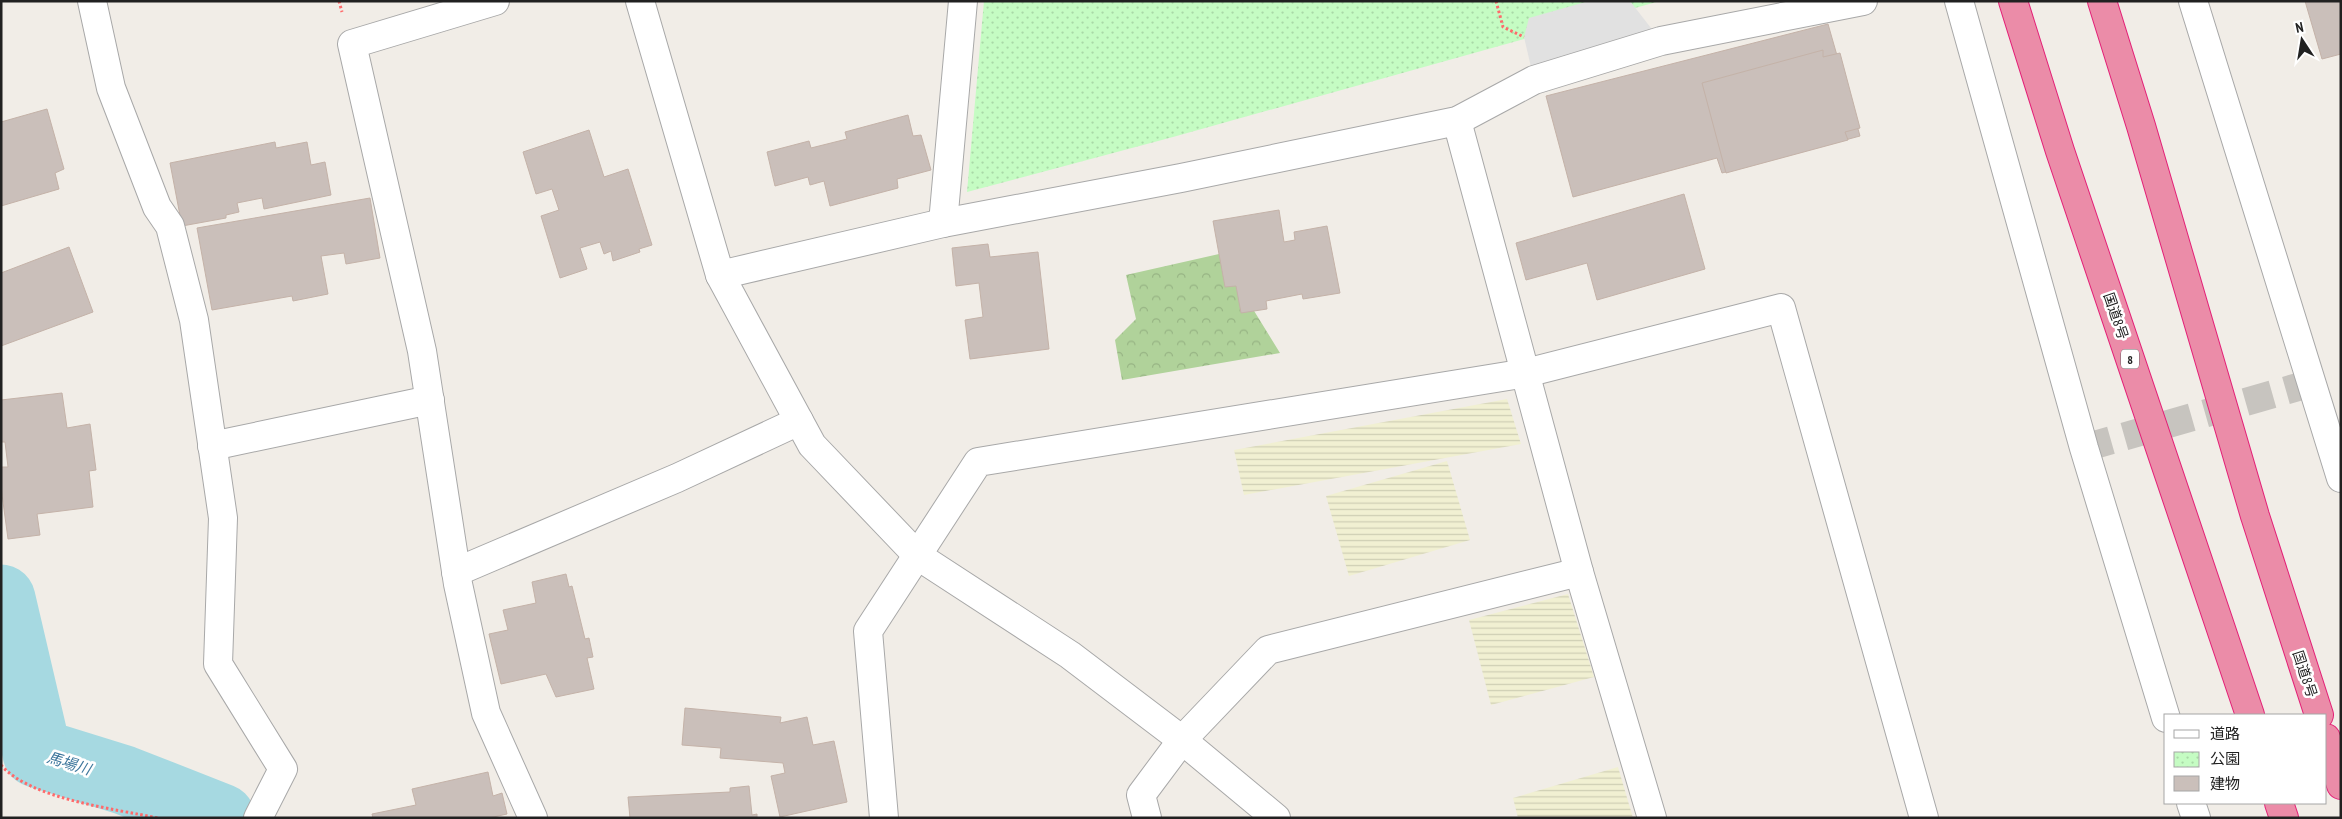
<svg xmlns="http://www.w3.org/2000/svg" width="2342" height="819" font-family="'PT Sans Narrow','Noto Sans JP',sans-serif">
<style>
.farmland{fill:url(#farmland-rules)}
.forest{fill:url(#forest-crowns)}
.park{fill:url(#park-dots)}
.parking{fill:#e1e1e1}
.lines{fill:none;stroke-linecap:round;stroke-linejoin:round}
.river{stroke:#a6d9e1;stroke-width:69}
.building{fill:#cabfba;stroke:#c4b2a8}
.minor-tunnel{stroke:#c7c4bf;stroke-width:28;stroke-dasharray:28 14;stroke-linecap:butt}
.minor-casing{stroke:#a8a8a8;stroke-width:30}
.highway-casing{stroke:#e32077;stroke-width:30}
.path{stroke:#ff6a6b;stroke-width:3;stroke-dasharray:2.5 2.5;stroke-linecap:butt}
.minor{stroke:#fff;stroke-width:28}
.highway{stroke:#eb8ca8;stroke-width:28}
.labels{text-anchor:middle;dominant-baseline:central;stroke-width:5;stroke-linejoin:round;paint-order:stroke}
.shield{fill:#fff;stroke:#646464;stroke-width:1}
.shield-label{font-size:12px;font-weight:bold;fill:#212121}
.street-label{font-size:14px;fill:#212121;stroke:#fff}
.water-label{font-size:15px;font-style:italic;fill:#3f789d;stroke:#fff}
</style>
<defs>
<pattern id="farmland-rules" width="6" height="5" patternUnits="userSpaceOnUse" patternTransform="scale(1.25)"><rect width="6" height="5" fill="#f1f0d2"/><path d="M0 2.5h6" fill="none" stroke="#ceceb4"/></pattern>
<pattern id="forest-crowns" width="20" height="18" patternUnits="userSpaceOnUse" patternTransform="scale(1.25)"><rect width="20" height="18" fill="#b0d29a"/><path d="M2 6a3 3 0 1 1 6 0M12 15a3 3 0 1 1 6 0" fill="none" stroke="#97b484"/></pattern>
<pattern id="park-dots" width="8" height="8" patternUnits="userSpaceOnUse" patternTransform="scale(1.25)"><rect width="8" height="8" fill="#c5fcc3"/><path d="M2 2h.1M6 6h.1" fill="none" stroke="#a9d8a7" stroke-width="1.8" stroke-linecap="round"/></pattern>
</defs>
<rect width="100%" height="100%" fill="#f1ede7"/>
<g class="farmland">
<polygon points="1507,399 1521,444 1244,495 1234,450"/>
<polygon points="1447,461 1470,540 1349,576 1326,496"/>
<polygon points="1568,594 1594,677 1491,705 1469,620"/>
<polygon points="1618,767 1633,818 1518,818 1513,798"/>
</g>
<polygon class="forest" points="1219,254 1280,353 1122,380 1115,340 1136,319 1126,275"/>
<polygon class="park" points="984,1 1660,1 1173,137 967,192"/>
<polygon class="parking" points="1589,1 1630,1 1661,41 1534,80 1524,37 1529,18"/>
<g class="lines">
<polyline class="river" points="1,599 37,753 124,780 221,818"/>
</g>
<g class="building">
<polygon points="2305,1 2341,1 2341,54 2322,59"/>
<polygon points="1828,24 1860,136 1722,173 1717,158 1573,197 1546,96"/>
<polygon points="1823,50 1823,57 1840,53 1860,128 1845,132 1848,140 1726,173 1702,83"/>
<polygon points="47,109 64,169 55,173 59,189 1,206 1,122"/>
<polygon points="908,115 913,136 921,135 931,170 897,179 898,188 830,206 824,181 810,185 808,177 775,186 767,152 809,141 811,148 847,139 845,132"/>
<polygon points="589,130 604,177 628,169 652,245 639,249 640,252 613,261 611,251 604,254 600,242 580,248 587,269 560,278 541,216 559,210 552,189 536,194 523,152"/>
<polygon points="275,142 276,148 307,142 311,165 325,162 331,195 264,209 262,198 237,203 239,212 226,215 226,218 182,226 170,163"/>
<polygon points="1684,194 1705,269 1597,300 1587,263 1526,280 1516,243"/>
<polygon points="370,198 380,258 346,264 344,253 321,256 328,294 293,301 292,296 212,310 197,228"/>
<polygon points="1279,210 1284,242 1295,240 1294,232 1327,226 1340,293 1303,299 1302,294 1266,301 1267,309 1241,313 1236,286 1225,287 1213,221"/>
<polygon points="988,244 990,257 1038,252 1049,349 970,359 965,320 983,317 979,283 956,286 952,248"/>
<polygon points="69,247 93,312 1,346 1,273"/>
<polygon points="62,393 67,428 90,424 96,470 89,471 93,507 37,514 40,535 8,539 1,487 1,467 8,467 5,442 1,442 1,400"/>
<polygon points="566,574 569,587 572,586 585,639 589,638 593,657 587,658 594,689 556,697 546,674 501,684 489,634 508,630 503,610 536,603 532,582"/>
<polygon points="685,708 781,717 780,723 807,717 813,745 834,741 847,802 780,817 771,776 785,773 783,763 720,758 721,748 682,745"/>
<polygon points="488,772 493,796 502,793 507,814 489,818 373,818 372,814 416,805 412,789"/>
<polygon points="749,786 752,815 757,814 757,818 630,818 628,797 730,792 730,788"/>
</g>
<g class="lines">
<polyline class="minor-tunnel" points="2084,448 2312,383"/>
<g class="minor-casing">
<g id="minor">
<polyline points="92,1 111,88 157,207 170,226 194,320 223,518 218,664 283,769 258,818"/>
<polyline points="495,1 352,44 422,351 458,584 486,713 533,818"/>
<polyline points="640,1 720,275 812,445 918,556 1070,655 1182,740 1276,818"/>
<polyline points="1959,1 2084,448 2166,718"/>
<polyline points="2193,1 2341,478"/>
<polyline points="1457,121 1579,572 1652,818"/>
<polyline points="943,223 963,1"/>
<polyline points="720,275 943,223 1181,178 1457,121 1534,80 1661,41 1863,1"/>
<polyline points="212,446 430,400"/>
<polyline points="456,572 677,478 799,421"/>
<polyline points="2191,803 2196,818"/>
<polyline points="884,818 868,631 978,462 1526,373 1781,308 1924,818"/>
<polyline points="1147,818 1141,795 1182,740 1268,650 1579,572"/>
</g>
</g>
<g class="highway-casing">
<g id="highway">
<polyline points="2013,1 2060,151 2250,715"/>
<polyline points="2102,1 2141,126 2255,516 2319,715"/>
<polyline points="2326,738 2341,785"/>
<polyline points="2279,803 2284,818"/>
</g>
</g>
<g class="path">
<polyline points="339,1 342,12"/>
<polyline points="1496,1 1503,27 1524,37"/>
<path d="M1,765C30,799 115,809 158,818"/>
</g>
<use href="#minor" class="minor"/>
<use href="#highway" class="highway"/>
</g>
<g class="labels">
<rect class="shield" x="2121" y="349.5" width="18" height="19" rx="4"/>
<g class="shield-label">
<text x="2130" y="359">8</text>
</g>
<g class="street-label">
<text transform="translate(2116 316) rotate(71)">国道8号</text>
<text transform="translate(2305 674) rotate(72)">国道8号</text>
</g>
<g class="water-label">
<text transform="translate(69 763) rotate(17)">馬場川</text>
</g>
</g>
<rect width="2342" height="819" fill="none" stroke="#212121" stroke-width="5"/>
<rect x="2164" y="714" width="162" height="90" fill="#ffffff" stroke="#a6a6a6"/>
<rect x="2174" y="730" width="25" height="8" fill="#ffffff" stroke="#a6a6a6"/>
<text x="2210" y="739" font-size="15" fill="#212121">道路</text>
<rect x="2174" y="752" width="25" height="15" fill="url(#park-dots)" stroke="#a6a6a6"/>
<text x="2210" y="764" font-size="15" fill="#212121">公園</text>
<rect x="2174" y="776" width="25" height="15" fill="#cabfba" stroke="#a6a6a6"/>
<text x="2210" y="789" font-size="15" fill="#212121">建物</text>
<g transform="translate(2302 40) rotate(348)" stroke="#ffffff" stroke-width="4" paint-order="stroke">
<path d="M0-4L9 19L0 12L-9 19Z" fill="#212121"/>
<text y="-8" font-size="14" font-weight="bold" text-anchor="middle" fill="#212121">N</text>
</g>
</svg>
